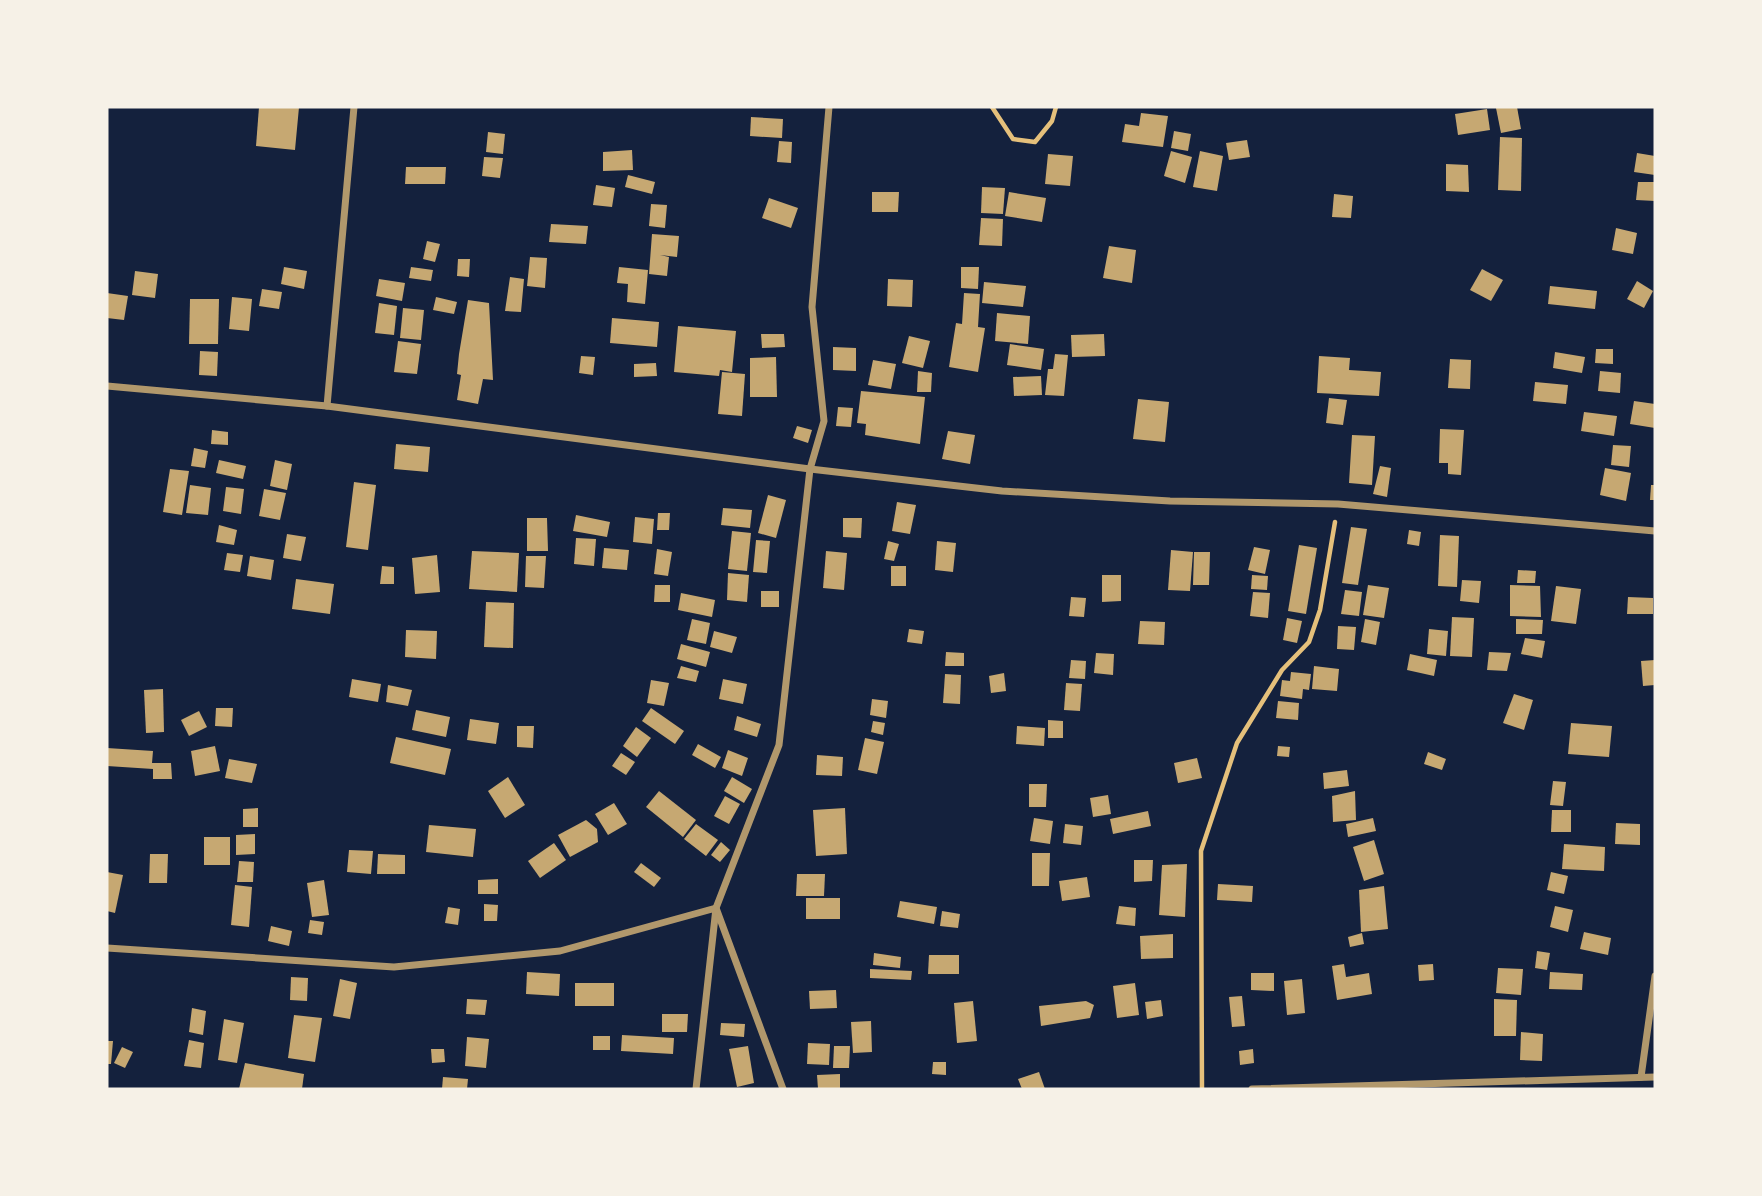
<svg xmlns="http://www.w3.org/2000/svg" width="1762" height="1196" font-family="Lato,sans-serif">
<style>
.building{fill:#c6a872}
.lines{fill:none;stroke-linecap:round;stroke-linejoin:round}
.path{stroke:#e5c07b;stroke-width:4.5}
.minor{stroke:#b1986c;stroke-width:7}
</style>
<rect width="100%" height="100%" fill="#14213d"/>
<g class="building">
<polygon points="259,107 299,107 295,150 256,146"/>
<polygon points="1517,107 1521,129 1501,133 1496,108"/>
<polygon points="1487,109 1490,130 1458,135 1455,114"/>
<polygon points="1141,113 1168,116 1163,147 1122,142 1125,124 1139,126"/>
<polygon points="751,117 783,119 782,138 750,136"/>
<polygon points="1174,131 1191,134 1188,151 1171,148"/>
<polygon points="488,132 505,134 503,154 486,152"/>
<polygon points="1500,137 1522,138 1521,191 1498,190"/>
<polygon points="1247,140 1250,157 1229,160 1226,143"/>
<polygon points="779,141 792,142 791,163 777,162"/>
<polygon points="632,150 633,170 603,171 603,152"/>
<polygon points="1171,151 1192,157 1185,183 1164,176"/>
<polygon points="1200,151 1223,156 1217,191 1193,187"/>
<polygon points="1637,153 1655,156 1655,175 1634,172"/>
<polygon points="1048,154 1073,156 1070,186 1045,184"/>
<polygon points="484,157 503,158 500,178 482,176"/>
<polygon points="1446,164 1468,165 1469,192 1446,191"/>
<polygon points="406,167 446,167 445,184 405,184"/>
<polygon points="628,175 655,182 652,194 625,187"/>
<polygon points="1638,182 1655,182 1655,201 1636,200"/>
<polygon points="596,185 615,188 612,207 593,205"/>
<polygon points="982,187 1005,188 1003,214 981,213"/>
<polygon points="872,192 899,192 898,212 872,212"/>
<polygon points="1009,192 1046,198 1042,222 1005,216"/>
<polygon points="1334,194 1353,196 1351,218 1332,217"/>
<polygon points="769,198 798,208 791,228 762,218"/>
<polygon points="651,204 667,205 665,228 649,226"/>
<polygon points="981,218 1003,219 1002,246 979,245"/>
<polygon points="551,224 588,226 586,244 549,242"/>
<polygon points="1616,228 1637,233 1633,254 1612,250"/>
<polygon points="652,234 679,236 677,257 660,255 669,257 667,276 649,274"/>
<polygon points="427,241 440,244 435,262 423,259"/>
<polygon points="1109,246 1136,250 1132,283 1103,278"/>
<polygon points="530,257 547,258 545,288 527,286"/>
<polygon points="458,259 470,259 469,277 457,276"/>
<polygon points="284,267 307,271 304,289 281,284"/>
<polygon points="411,267 433,270 431,281 409,278"/>
<polygon points="619,267 648,270 645,304 627,302 628,284 617,283"/>
<polygon points="961,267 979,267 978,289 961,288"/>
<polygon points="1482,269 1503,280 1491,301 1470,290"/>
<polygon points="135,271 158,274 155,298 132,295"/>
<polygon points="510,277 524,279 521,312 505,311"/>
<polygon points="379,279 405,283 402,301 376,296"/>
<polygon points="888,279 913,280 912,307 887,306"/>
<polygon points="1637,281 1653,291 1644,308 1627,299"/>
<polygon points="984,282 1026,286 1023,307 982,303"/>
<polygon points="1550,286 1597,291 1595,309 1548,304"/>
<polygon points="262,289 282,292 279,309 259,306"/>
<polygon points="107,293 128,296 124,320 107,318"/>
<polygon points="964,293 980,294 978,327 985,328 978,372 949,367 956,323 962,324"/>
<polygon points="232,297 252,299 249,331 229,329"/>
<polygon points="436,297 457,302 454,314 433,310"/>
<polygon points="190,299 219,299 218,344 189,344"/>
<polygon points="468,300 489,303 493,380 483,379 478,404 457,400 461,375 457,374 459,354"/>
<polygon points="379,303 397,306 394,335 375,333"/>
<polygon points="403,308 424,310 421,340 400,338"/>
<polygon points="997,313 1030,316 1028,344 995,341"/>
<polygon points="612,318 659,322 657,347 610,343"/>
<polygon points="678,326 736,331 732,372 720,370 719,376 674,372"/>
<polygon points="761,334 784,334 785,347 762,348"/>
<polygon points="1104,334 1105,356 1072,357 1071,335"/>
<polygon points="909,336 930,341 923,368 902,363"/>
<polygon points="398,341 421,344 417,374 394,372"/>
<polygon points="1010,344 1044,349 1041,370 1007,365"/>
<polygon points="833,347 856,348 856,371 833,370"/>
<polygon points="1596,349 1613,349 1613,364 1595,363"/>
<polygon points="200,351 218,352 217,376 199,375"/>
<polygon points="1555,352 1585,357 1582,373 1553,368"/>
<polygon points="1055,354 1068,355 1064,396 1045,395 1048,369 1053,369"/>
<polygon points="581,356 595,357 593,375 579,373"/>
<polygon points="1319,356 1350,358 1349,370 1381,372 1379,396 1317,393"/>
<polygon points="776,357 777,397 750,397 750,358"/>
<polygon points="1450,359 1471,360 1470,389 1448,388"/>
<polygon points="873,360 896,364 891,389 868,385"/>
<polygon points="656,363 657,376 634,377 634,364"/>
<polygon points="918,371 932,373 931,392 917,392"/>
<polygon points="1600,371 1621,373 1620,393 1598,391"/>
<polygon points="722,372 745,374 742,416 718,414"/>
<polygon points="1041,376 1042,395 1014,396 1013,377"/>
<polygon points="1535,382 1568,385 1566,404 1533,401"/>
<polygon points="861,391 925,397 920,444 865,435 866,424 857,423"/>
<polygon points="1329,398 1347,400 1343,425 1326,423"/>
<polygon points="1138,399 1169,402 1165,442 1133,439"/>
<polygon points="1634,401 1655,404 1655,428 1630,424"/>
<polygon points="838,407 853,408 851,427 836,426"/>
<polygon points="1584,412 1617,416 1614,436 1581,431"/>
<polygon points="797,426 812,430 808,443 793,438"/>
<polygon points="1440,429 1464,430 1461,475 1448,474 1448,463 1439,463"/>
<polygon points="212,430 228,432 228,445 211,444"/>
<polygon points="948,431 975,435 970,464 942,459"/>
<polygon points="1352,435 1375,436 1372,485 1349,483"/>
<polygon points="396,444 430,447 428,472 394,469"/>
<polygon points="1613,445 1631,446 1629,467 1611,465"/>
<polygon points="194,448 208,451 205,468 191,466"/>
<polygon points="219,460 246,466 243,479 216,473"/>
<polygon points="275,460 292,464 287,490 270,486"/>
<polygon points="1380,466 1391,468 1387,497 1373,494"/>
<polygon points="1605,468 1631,473 1626,501 1600,495"/>
<polygon points="170,469 189,471 182,515 163,512"/>
<polygon points="354,482 376,485 368,550 346,547"/>
<polygon points="190,485 211,488 208,515 186,513"/>
<polygon points="1651,485 1655,485 1655,500 1650,500"/>
<polygon points="226,487 244,489 241,514 223,511"/>
<polygon points="264,489 286,493 280,520 259,516"/>
<polygon points="768,495 786,500 776,538 758,533"/>
<polygon points="897,502 916,505 910,534 892,531"/>
<polygon points="723,508 752,510 750,528 721,525"/>
<polygon points="658,513 670,513 669,530 657,530"/>
<polygon points="576,515 610,522 607,537 573,531"/>
<polygon points="635,517 654,519 652,544 633,542"/>
<polygon points="527,518 547,518 548,551 527,551"/>
<polygon points="843,518 862,518 861,538 843,537"/>
<polygon points="219,525 237,530 234,545 216,542"/>
<polygon points="1351,527 1367,529 1358,585 1342,583"/>
<polygon points="1409,530 1421,532 1419,546 1407,544"/>
<polygon points="732,531 751,533 747,571 728,569"/>
<polygon points="287,534 306,537 301,561 283,558"/>
<polygon points="1440,535 1459,536 1457,587 1438,586"/>
<polygon points="576,538 596,539 594,566 574,564"/>
<polygon points="756,540 770,541 767,573 753,572"/>
<polygon points="888,541 899,544 894,561 884,559"/>
<polygon points="937,541 956,543 953,572 935,570"/>
<polygon points="1299,545 1317,548 1306,614 1288,611"/>
<polygon points="1254,547 1270,550 1265,574 1248,570"/>
<polygon points="604,548 629,550 627,570 602,568"/>
<polygon points="657,549 672,552 668,576 654,574"/>
<polygon points="1171,550 1193,552 1190,591 1168,590"/>
<polygon points="472,551 519,553 517,592 469,589"/>
<polygon points="826,551 847,553 844,590 823,588"/>
<polygon points="1194,552 1210,552 1209,585 1193,585"/>
<polygon points="227,553 243,555 240,572 224,570"/>
<polygon points="437,555 440,592 415,594 412,558"/>
<polygon points="250,556 274,560 271,580 247,576"/>
<polygon points="526,556 546,556 544,588 525,587"/>
<polygon points="382,566 394,567 394,584 380,584"/>
<rect x="891" y="566" width="15" height="20"/>
<polygon points="1518,570 1536,571 1535,583 1517,583"/>
<polygon points="728,573 749,575 747,602 727,600"/>
<polygon points="1102,575 1121,575 1121,601 1102,602"/>
<polygon points="1252,575 1268,576 1267,590 1251,589"/>
<polygon points="296,579 334,584 330,614 292,609"/>
<polygon points="1462,580 1481,581 1479,603 1460,601"/>
<polygon points="655,585 670,585 670,602 654,602"/>
<polygon points="1368,585 1389,588 1384,618 1363,615"/>
<polygon points="1510,585 1540,586 1541,617 1510,616"/>
<polygon points="1556,586 1581,589 1576,624 1551,621"/>
<polygon points="1345,590 1362,592 1359,616 1341,614"/>
<rect x="761" y="591" width="18" height="16"/>
<polygon points="1253,592 1270,593 1268,618 1250,616"/>
<polygon points="681,593 715,600 712,617 678,610"/>
<polygon points="1071,597 1086,598 1084,617 1069,616"/>
<polygon points="1628,597 1653,598 1653,614 1627,614"/>
<polygon points="486,602 514,603 513,648 484,647"/>
<polygon points="1452,617 1474,618 1472,657 1450,656"/>
<polygon points="1287,618 1302,621 1297,643 1283,640"/>
<polygon points="692,619 710,623 706,644 687,640"/>
<polygon points="1365,619 1380,622 1376,645 1361,642"/>
<polygon points="1516,619 1543,620 1542,634 1516,634"/>
<polygon points="1140,621 1165,622 1164,645 1138,644"/>
<polygon points="1338,626 1356,627 1354,650 1337,649"/>
<polygon points="909,629 924,631 922,644 907,642"/>
<polygon points="1429,629 1448,631 1446,656 1427,654"/>
<polygon points="406,630 437,631 436,659 405,657"/>
<polygon points="714,631 737,637 732,653 710,647"/>
<polygon points="1525,638 1545,641 1542,658 1521,654"/>
<polygon points="681,644 710,652 706,667 677,659"/>
<polygon points="946,652 964,653 964,666 945,666"/>
<polygon points="1489,652 1511,653 1507,671 1487,670"/>
<polygon points="1096,653 1114,654 1113,675 1094,673"/>
<polygon points="1410,654 1437,660 1434,676 1407,670"/>
<polygon points="1071,660 1086,661 1085,679 1069,678"/>
<polygon points="1655,660 1655,685 1643,686 1641,661"/>
<polygon points="681,666 699,671 696,682 677,678"/>
<polygon points="1314,666 1339,669 1337,691 1312,689"/>
<polygon points="1291,672 1311,674 1309,690 1303,689 1302,699 1280,696 1282,680 1290,681"/>
<polygon points="1004,673 1006,691 991,693 989,676"/>
<polygon points="945,674 961,675 960,704 943,703"/>
<polygon points="352,679 381,684 378,702 349,697"/>
<polygon points="723,679 747,684 743,704 719,699"/>
<polygon points="651,680 669,683 664,706 647,703"/>
<polygon points="1066,683 1082,684 1080,711 1064,710"/>
<polygon points="388,685 412,690 408,706 386,702"/>
<polygon points="163,689 164,732 146,733 144,690"/>
<polygon points="1514,694 1533,700 1524,730 1503,723"/>
<polygon points="872,699 888,701 886,718 870,715"/>
<polygon points="1278,701 1299,703 1298,720 1276,718"/>
<polygon points="216,708 233,708 232,727 215,726"/>
<polygon points="651,708 684,731 675,744 642,721"/>
<polygon points="416,710 450,717 446,737 412,730"/>
<polygon points="199,711 207,727 189,736 181,720"/>
<polygon points="737,716 761,724 757,737 734,730"/>
<polygon points="470,719 499,723 496,744 467,740"/>
<polygon points="1048,720 1063,721 1063,738 1048,738"/>
<polygon points="873,721 885,723 883,735 871,732"/>
<polygon points="1571,723 1612,726 1609,757 1568,754"/>
<polygon points="517,726 534,726 533,748 517,747"/>
<polygon points="1017,726 1045,728 1044,746 1016,744"/>
<polygon points="636,727 651,738 637,757 623,746"/>
<polygon points="396,737 451,749 445,775 390,763"/>
<polygon points="865,738 884,742 877,774 858,770"/>
<polygon points="698,744 721,757 715,768 692,755"/>
<polygon points="215,746 220,771 195,776 191,751"/>
<polygon points="1278,746 1290,747 1289,757 1277,756"/>
<polygon points="107,748 153,751 152,763 171,763 172,779 153,779 153,769 107,766"/>
<polygon points="728,750 748,758 742,776 722,768"/>
<polygon points="1428,752 1446,759 1442,770 1424,764"/>
<polygon points="621,753 635,762 626,775 612,766"/>
<polygon points="817,755 843,757 842,776 816,775"/>
<polygon points="1197,758 1202,778 1178,783 1174,763"/>
<polygon points="229,759 257,764 252,783 225,778"/>
<polygon points="1347,770 1349,786 1324,789 1323,773"/>
<polygon points="508,777 525,805 505,818 488,791"/>
<polygon points="732,777 752,789 744,803 724,791"/>
<polygon points="1553,781 1566,782 1563,806 1550,805"/>
<polygon points="1029,784 1047,784 1046,807 1029,807"/>
<polygon points="659,791 696,820 683,837 646,807"/>
<polygon points="1355,791 1356,820 1333,822 1332,796"/>
<polygon points="1108,795 1111,814 1093,817 1090,798"/>
<polygon points="725,796 740,804 729,824 714,816"/>
<polygon points="614,803 627,824 608,835 595,814"/>
<polygon points="258,808 258,827 243,827 243,809"/>
<polygon points="845,808 847,854 816,856 813,810"/>
<polygon points="1552,810 1571,810 1571,832 1551,832"/>
<polygon points="1148,811 1151,826 1113,834 1110,819"/>
<polygon points="1034,818 1053,821 1050,844 1030,841"/>
<polygon points="1373,818 1376,831 1348,837 1346,824"/>
<polygon points="586,820 597,829 598,842 570,857 558,835"/>
<polygon points="1616,823 1640,824 1640,845 1615,844"/>
<polygon points="696,824 718,840 706,856 684,839"/>
<polygon points="1065,824 1083,826 1081,845 1063,843"/>
<polygon points="429,825 476,829 473,857 426,852"/>
<polygon points="255,834 255,854 236,855 236,835"/>
<rect x="204" y="837" width="26" height="28"/>
<polygon points="1374,840 1384,874 1364,881 1353,847"/>
<polygon points="721,842 730,850 720,862 711,855"/>
<polygon points="554,843 566,860 540,878 528,861"/>
<polygon points="1564,844 1605,847 1604,871 1562,869"/>
<polygon points="349,850 373,851 371,874 347,872"/>
<polygon points="1032,853 1050,853 1049,886 1032,886"/>
<polygon points="150,854 168,854 167,883 149,883"/>
<polygon points="378,854 405,855 405,874 377,874"/>
<polygon points="1134,860 1153,860 1152,881 1134,882"/>
<polygon points="239,861 254,862 253,882 237,882"/>
<polygon points="641,863 661,878 654,887 634,872"/>
<polygon points="1187,864 1185,917 1159,915 1162,865"/>
<polygon points="107,872 123,875 115,913 107,911"/>
<polygon points="1551,872 1568,876 1564,894 1547,890"/>
<polygon points="797,874 825,874 824,896 796,896"/>
<polygon points="1087,877 1090,897 1062,901 1059,881"/>
<polygon points="498,879 498,894 478,894 478,880"/>
<polygon points="324,880 329,915 312,917 307,883"/>
<polygon points="1218,884 1253,886 1252,902 1217,900"/>
<polygon points="235,885 252,887 249,927 231,925"/>
<polygon points="1384,886 1388,929 1361,932 1359,890"/>
<rect x="806" y="898" width="34" height="21"/>
<polygon points="900,901 937,907 934,924 897,917"/>
<polygon points="484,904 498,905 497,921 484,921"/>
<polygon points="1119,906 1136,908 1135,926 1116,924"/>
<polygon points="1555,906 1573,910 1568,932 1550,927"/>
<polygon points="448,907 460,909 458,925 445,923"/>
<polygon points="942,911 960,914 958,928 940,926"/>
<polygon points="310,920 324,922 322,935 308,933"/>
<polygon points="271,926 292,931 289,946 268,941"/>
<polygon points="1584,932 1611,938 1608,955 1580,949"/>
<polygon points="1362,933 1364,944 1350,947 1348,937"/>
<polygon points="1173,934 1173,958 1141,959 1140,936"/>
<polygon points="1537,951 1550,953 1547,970 1535,968"/>
<polygon points="874,953 901,957 900,968 873,965"/>
<polygon points="929,955 959,955 959,974 928,974"/>
<polygon points="1344,964 1346,977 1369,973 1372,994 1337,1000 1332,966"/>
<polygon points="1433,964 1434,980 1419,981 1418,965"/>
<polygon points="1498,968 1523,969 1521,995 1496,993"/>
<polygon points="870,969 912,971 911,980 870,978"/>
<polygon points="527,972 560,974 559,996 526,994"/>
<polygon points="1550,972 1583,974 1582,990 1549,989"/>
<polygon points="1251,973 1274,973 1274,991 1251,990"/>
<polygon points="291,977 308,978 307,1001 290,1000"/>
<polygon points="340,979 357,983 350,1019 333,1016"/>
<polygon points="1302,979 1305,1013 1287,1015 1284,981"/>
<rect x="575" y="983" width="39" height="23"/>
<polygon points="1135,983 1139,1015 1117,1018 1113,986"/>
<polygon points="836,990 837,1008 810,1009 809,991"/>
<polygon points="1242,996 1245,1026 1232,1027 1229,997"/>
<polygon points="467,999 487,1000 485,1015 466,1014"/>
<polygon points="1494,999 1517,1000 1516,1036 1494,1036"/>
<polygon points="1161,1000 1163,1016 1147,1019 1145,1002"/>
<polygon points="973,1001 977,1041 957,1043 954,1003"/>
<polygon points="1086,1001 1094,1005 1090,1018 1041,1026 1039,1006"/>
<polygon points="192,1008 206,1011 203,1035 189,1032"/>
<polygon points="662,1014 688,1014 687,1032 662,1032"/>
<polygon points="294,1015 322,1018 315,1062 288,1058"/>
<polygon points="224,1019 244,1023 237,1063 218,1060"/>
<polygon points="871,1021 872,1052 853,1053 851,1022"/>
<polygon points="721,1023 745,1024 744,1037 720,1035"/>
<polygon points="1521,1032 1543,1034 1542,1061 1520,1060"/>
<polygon points="622,1035 674,1038 673,1054 621,1051"/>
<rect x="593" y="1036" width="17" height="14"/>
<polygon points="467,1037 489,1039 486,1068 465,1066"/>
<polygon points="189,1040 204,1043 201,1068 184,1066"/>
<polygon points="107,1041 113,1041 111,1064 107,1064"/>
<polygon points="808,1043 830,1044 829,1065 807,1064"/>
<polygon points="748,1046 754,1083 737,1087 729,1049"/>
<polygon points="834,1046 850,1046 849,1068 833,1068"/>
<polygon points="122,1047 133,1052 125,1068 114,1063"/>
<polygon points="431,1049 444,1049 445,1062 432,1063"/>
<polygon points="1253,1049 1254,1063 1240,1065 1239,1051"/>
<polygon points="933,1062 946,1062 946,1075 932,1074"/>
<polygon points="245,1063 304,1074 302,1089 239,1089"/>
<polygon points="1039,1072 1045,1089 1022,1089 1018,1079"/>
<polygon points="840,1074 840,1089 818,1089 817,1075"/>
<polygon points="443,1077 468,1079 467,1089 442,1089"/>
</g>
<g class="lines">
<g class="path">
<polyline points="992,107 1013,139 1035,142 1052,121 1056,107"/>
<polyline points="1202,1089 1201,851 1237,743 1282,670 1309,642 1320,610 1335,522"/>
</g>
<g class="minor">
<polyline points="107,386 327,406 810,469 1002,491 1170,501 1338,504 1655,531"/>
<polyline points="327,406 354,107"/>
<polyline points="107,948 394,967 560,951 716,908 696,1089"/>
<polyline points="1641,1077 1655,976"/>
<polyline points="783,1089 716,908 779,745 810,469 824,421 812,307 829,107"/>
<polyline points="1252,1089 1655,1077"/>
</g>
</g>
<rect width="1762" height="1196" fill="none" stroke="#f6f1e7" stroke-width="217"/>
</svg>
